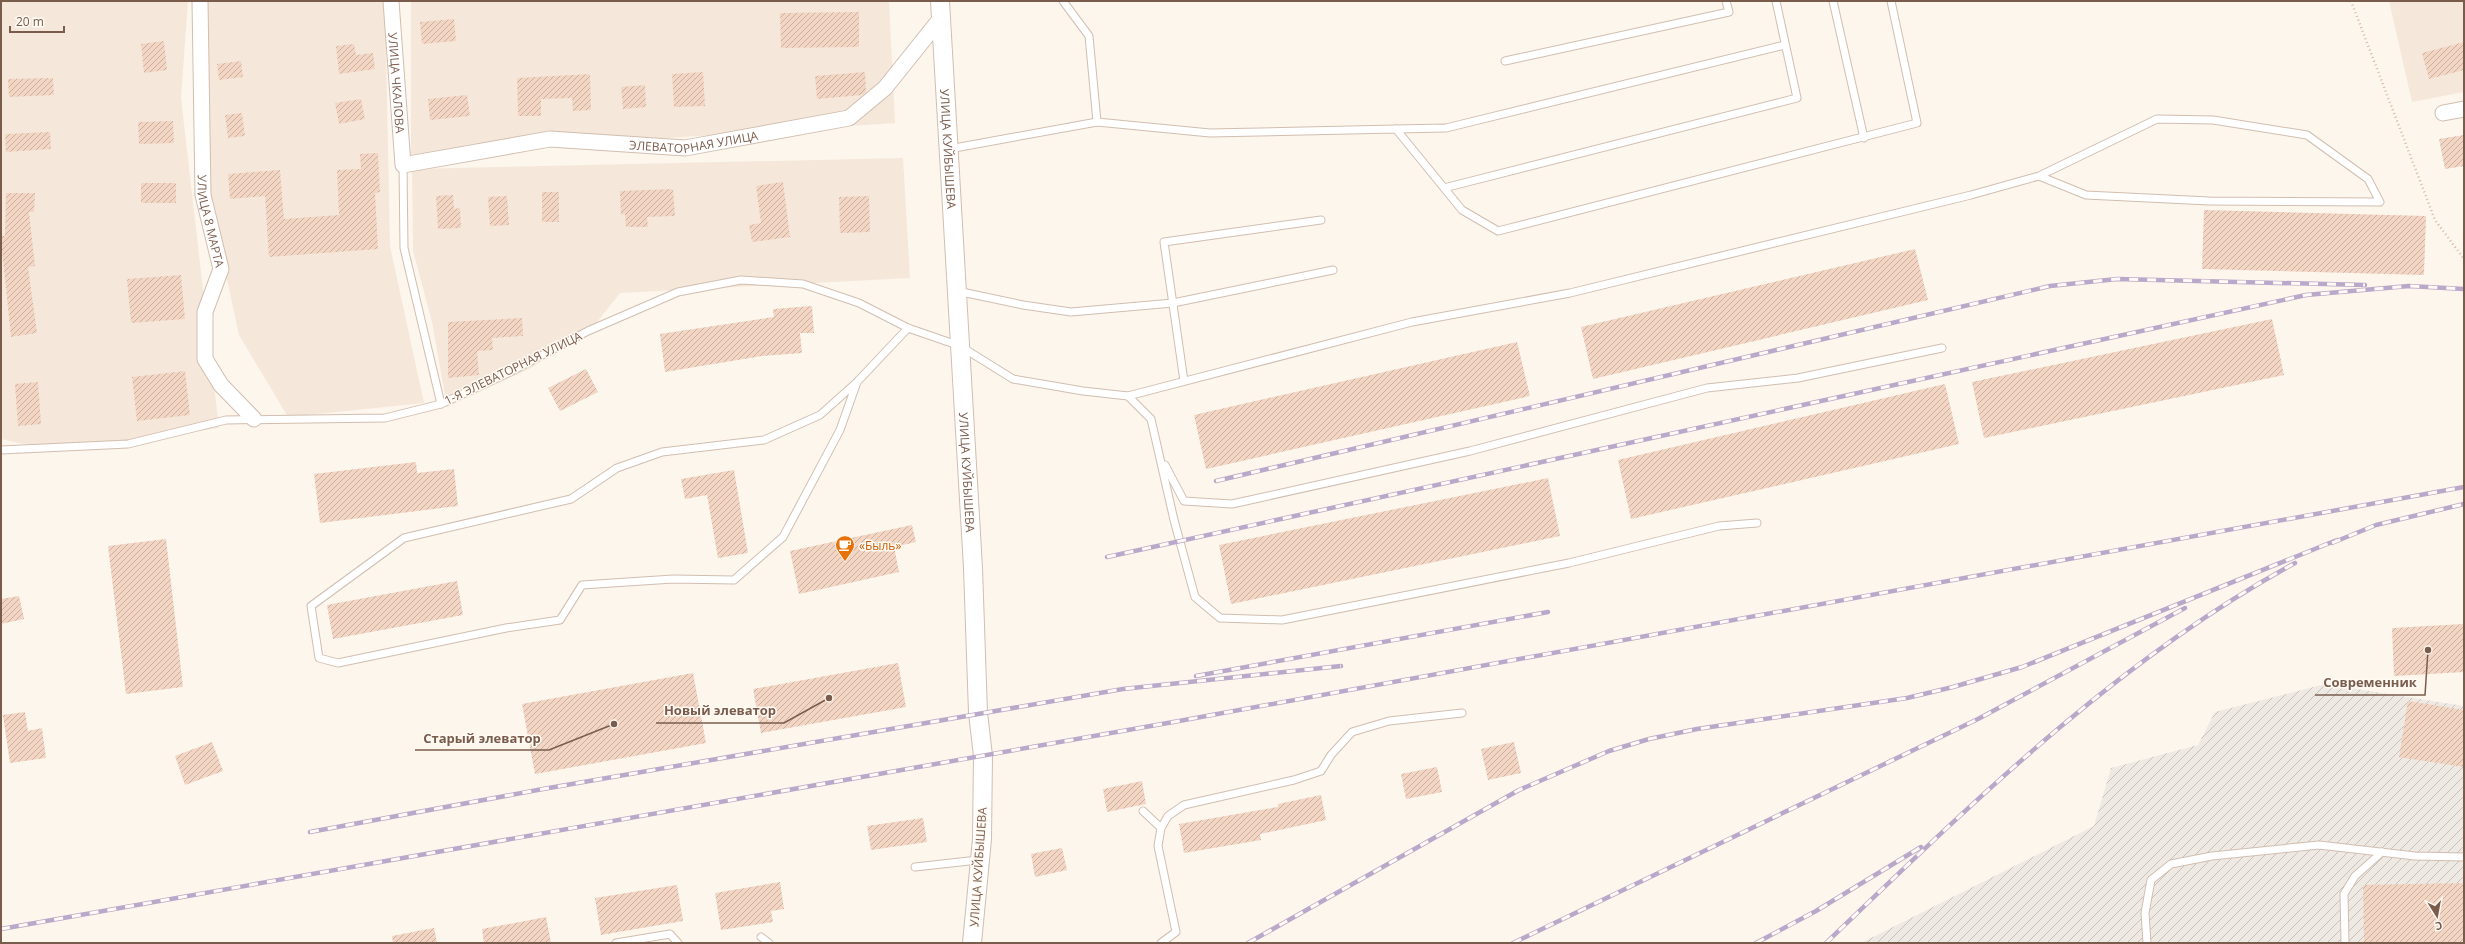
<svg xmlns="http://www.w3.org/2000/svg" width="2465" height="944" font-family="'Open Sans',sans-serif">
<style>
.residential{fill:#f5e8da}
.industrial{fill:url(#industrial-furrows)}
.building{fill:url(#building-hatch)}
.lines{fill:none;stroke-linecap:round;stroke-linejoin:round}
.service-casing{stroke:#d1beb0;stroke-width:9}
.minor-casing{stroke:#d1beb0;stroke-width:17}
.tertiary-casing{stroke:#d1beb0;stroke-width:20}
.path{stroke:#d9b8a5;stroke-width:2.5;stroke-dasharray:1 3;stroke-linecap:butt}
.service{stroke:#fff;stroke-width:7}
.minor{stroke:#fff;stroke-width:15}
.tertiary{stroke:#fff;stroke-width:18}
.rail-casing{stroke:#b9a8c9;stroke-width:4.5}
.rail{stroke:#fffaf3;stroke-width:3;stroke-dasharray:9;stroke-linecap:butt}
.labels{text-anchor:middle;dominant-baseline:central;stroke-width:3;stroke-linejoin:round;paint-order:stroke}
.street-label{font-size:12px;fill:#7a5c4d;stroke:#fffaf3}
.food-label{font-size:12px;fill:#c56008;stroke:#fffaf3;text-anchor:start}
.leader{fill:none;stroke:#7a5c4d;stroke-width:1.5}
.callout-dot{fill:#7a5c4d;stroke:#fffaf3;stroke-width:1.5}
.callout-label{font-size:13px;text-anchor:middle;font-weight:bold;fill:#7a5c4d;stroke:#fffaf3;stroke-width:3;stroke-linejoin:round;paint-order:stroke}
</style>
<defs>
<pattern id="industrial-furrows" width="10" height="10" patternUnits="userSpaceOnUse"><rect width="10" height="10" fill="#efe9e4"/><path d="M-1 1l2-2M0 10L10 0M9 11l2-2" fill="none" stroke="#c7c0bb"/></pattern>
<pattern id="building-hatch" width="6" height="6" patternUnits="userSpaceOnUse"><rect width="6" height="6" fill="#f3d5c3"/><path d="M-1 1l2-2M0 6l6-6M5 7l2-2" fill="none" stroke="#cab0a1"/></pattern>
</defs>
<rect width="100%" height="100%" fill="#fdf6ec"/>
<g class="residential">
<polygon points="1,1 188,1 181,98 219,428 55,451 1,439"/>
<polygon points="202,1 385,1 390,246 424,403 288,417 239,335 213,215 197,92"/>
<polygon points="411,1 889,1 895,123 411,155"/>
<polygon points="2389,1 2464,1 2464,92 2412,102"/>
<polygon points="903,158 910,278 620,293 594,326 531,368 447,407 432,322 413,251 412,169"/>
</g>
<polygon class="industrial" points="2325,684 2464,706 2464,943 1861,943 2094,826 2111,768 2198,745 2215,712"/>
<g class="building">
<polygon points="859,12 859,47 781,48 780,13"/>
<polygon points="454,19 456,41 422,44 420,22"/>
<polygon points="164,41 167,70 144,73 141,44"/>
<polygon points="2464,42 2464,70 2429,79 2422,53"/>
<polygon points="354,44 356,55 373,53 375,69 339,74 336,46"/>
<polygon points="241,61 243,77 219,80 217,64"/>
<polygon points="703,72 705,106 674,107 672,74"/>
<polygon points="865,72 866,92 862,95 817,99 815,76"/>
<polygon points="590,74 591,110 573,111 572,98 541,99 541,116 518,116 517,78"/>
<polygon points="53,78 54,95 9,97 8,79"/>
<polygon points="645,85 646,107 623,109 621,87"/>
<polygon points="467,95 470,116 430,120 428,99"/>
<polygon points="361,99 365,119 339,124 335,103"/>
<polygon points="242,113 245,136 228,138 225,115"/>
<polygon points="173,121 174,143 139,144 138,122"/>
<polygon points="50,132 51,149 6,152 5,134"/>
<polygon points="2464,135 2464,166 2445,169 2439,139"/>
<polygon points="378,153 380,192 375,193 378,249 269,257 265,196 230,199 228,174 280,170 284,219 339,215 337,170 361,169 360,154"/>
<polygon points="783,182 790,237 752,242 749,225 761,223 756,186"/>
<rect x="141" y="183" width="35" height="20"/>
<polygon points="673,189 675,216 647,217 648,227 626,227 625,214 621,215 620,191"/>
<rect x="542" y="192" width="17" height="30"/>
<polygon points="6,193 35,193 34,212 29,212 35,266 28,267 37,333 11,337 1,240 1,236 5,236"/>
<polygon points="453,195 454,209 460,208 461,228 438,229 436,196"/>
<polygon points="507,196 509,225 490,226 488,197"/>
<polygon points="869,196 870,232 840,233 839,197"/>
<polygon points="2204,210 2426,216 2424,275 2202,269"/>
<polygon points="1915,249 1928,300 1593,379 1581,327"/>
<polygon points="181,275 185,319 131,323 127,279"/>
<polygon points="812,306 814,333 800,333 802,353 762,356 665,372 660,334 774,317 773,309"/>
<polygon points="522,318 523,336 492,338 493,350 477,351 479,375 448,378 448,322"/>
<polygon points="2272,319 2284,375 1984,438 1972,382"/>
<polygon points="1517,342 1530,396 1206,469 1194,415"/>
<polygon points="586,369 598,392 560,411 548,388"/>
<polygon points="185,371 190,415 137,421 132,377"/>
<polygon points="38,382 41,424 18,426 15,384"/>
<polygon points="1945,384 1959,444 1631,519 1618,460"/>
<polygon points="416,462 417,473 454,469 458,506 320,523 314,474"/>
<polygon points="734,470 748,553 718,558 707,495 685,499 681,479"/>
<polygon points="1548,478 1560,536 1231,604 1219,545"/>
<polygon points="912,525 916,542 894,547 899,572 799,594 790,551"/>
<polygon points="166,539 183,687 126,694 108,546"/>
<polygon points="457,581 463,615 333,639 327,605"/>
<polygon points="19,596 24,619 1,624 1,599"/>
<polygon points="2464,624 2464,672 2394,676 2392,628"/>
<polygon points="898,663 906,707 761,733 753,689"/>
<polygon points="693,673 706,743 535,774 522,704"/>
<polygon points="2408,701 2464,710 2464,767 2399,757"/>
<polygon points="25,712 28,731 42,728 46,758 10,763 3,715"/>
<polygon points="212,742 223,771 185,785 175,756"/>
<polygon points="1514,742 1521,773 1488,780 1481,749"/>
<polygon points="1437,767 1442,792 1406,799 1401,774"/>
<polygon points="1142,781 1146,804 1107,812 1103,789"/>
<polygon points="1321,795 1326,820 1260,834 1261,840 1184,853 1179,824 1278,807 1278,804"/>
<polygon points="923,818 927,842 871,850 867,826"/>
<polygon points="1062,848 1067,870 1035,877 1031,854"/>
<polygon points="780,882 784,909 771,911 773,922 721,930 715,893"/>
<polygon points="2464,883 2464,943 2364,943 2363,885"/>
<polygon points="677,885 683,921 601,935 595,898"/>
<polygon points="546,917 551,943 484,943 482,929"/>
<polygon points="434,928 437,943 393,943 392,936"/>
</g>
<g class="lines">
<g class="service-casing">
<g id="service">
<polyline points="1063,1 1089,36 1097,122"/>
<polyline points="1833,1 1864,138"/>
<polyline points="1505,61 1729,12 1726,1"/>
<polyline points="1396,129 1446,128 1785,45"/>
<polyline points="949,149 1097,122 1210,133 1396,129 1462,210 1498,231 1917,123 1891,1"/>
<polyline points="403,165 404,248 441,404"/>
<polyline points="1444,188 1797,98 1776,1"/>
<polyline points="957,291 1023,305 1071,312 1173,303 1333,270"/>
<polyline points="1184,381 1164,242 1321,220"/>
<polyline points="857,382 840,430 783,537 734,580 673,579 582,585 560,620 506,628 338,663 319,658 311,606 404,538 571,499 617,468 662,452 764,440 820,415 857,382 908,328"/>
<polyline points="1128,396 1412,322 1570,293 1971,195 2039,176 2157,119 2213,120 2307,135 2368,179 2380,202 2209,201 2086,195 2039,176"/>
<polyline points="1,450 128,444 226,420 385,418 441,404 508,373 588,331 678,292 741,280 803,284 859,303 908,328 960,346 1013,379 1083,391 1128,396 1151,419 1174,520 1195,597 1220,618 1282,620 1569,563 1719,526 1757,523"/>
<polyline points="1165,465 1184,501 1232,504 1470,451 1707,388 1798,378 1942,348"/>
<polyline points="1143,811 1161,828"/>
<polyline points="915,867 978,860"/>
<polyline points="761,937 769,943"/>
<polyline points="616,943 670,934 678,943"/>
<polyline points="1161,943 1176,932 1158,846 1161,828 1168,816 1184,805 1294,780 1321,771 1331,755 1352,732 1389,721 1462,713"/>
<polyline points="2147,943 2145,913 2151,880 2171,864 2212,856 2319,845 2415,856 2464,857"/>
<polyline points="2345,943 2344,894 2355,876 2382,852"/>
</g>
</g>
<g class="minor-casing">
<g id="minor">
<path id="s1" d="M200,1L203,195L221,269L205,312V359L221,385L254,419"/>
<path id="s2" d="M391,1L403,165L550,139L685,148L849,118L885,88L941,18"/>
<polyline points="2443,113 2464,109"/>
</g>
</g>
<g class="tertiary-casing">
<g id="tertiary">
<path id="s3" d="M940,1L973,568L978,713L983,756L982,839L972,943"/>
</g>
</g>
<polyline class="path" points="2351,1 2435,220 2464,259"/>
<use href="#service" class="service"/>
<use href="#minor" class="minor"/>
<use href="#tertiary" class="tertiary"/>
<g class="rail-casing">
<g id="rail">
<polyline points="1216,481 2050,286 2117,279 2365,285"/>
<polyline points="2332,543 2376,525 2464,504"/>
<polyline points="1107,557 2306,295 2409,286 2464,289"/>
<polyline points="1196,676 1548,612"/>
<polyline points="310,832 543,789 1123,689 1341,666"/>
<polyline points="1,929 1179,721 2464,487"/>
<polyline points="1248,943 1519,790 1609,751 1649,739 1697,729 1907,698 1953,687 2022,667 2337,540"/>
<polyline points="1513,943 1978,719 2185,608"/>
<polyline points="1756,943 1816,911 1921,847"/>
<path d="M1826,943C1970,805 2118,659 2295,563"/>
</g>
</g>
<use href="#rail" class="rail"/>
</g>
<defs>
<g id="cafe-pin" transform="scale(1)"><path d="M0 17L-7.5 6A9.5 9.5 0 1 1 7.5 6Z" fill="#e8710a" stroke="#fffaf3"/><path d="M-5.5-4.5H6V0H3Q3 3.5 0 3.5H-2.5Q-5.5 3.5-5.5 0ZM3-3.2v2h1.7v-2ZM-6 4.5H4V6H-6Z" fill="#fff"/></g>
</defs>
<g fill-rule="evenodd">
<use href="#cafe-pin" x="845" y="545"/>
</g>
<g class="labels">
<g class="street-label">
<text stroke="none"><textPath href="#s2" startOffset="82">УЛИЦА ЧКАЛОВА</textPath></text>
<text stroke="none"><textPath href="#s2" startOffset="458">ЭЛЕВАТОРНАЯ УЛИЦА</textPath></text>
<text stroke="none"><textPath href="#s3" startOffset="148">УЛИЦА КУЙБЫШЕВА</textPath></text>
<text stroke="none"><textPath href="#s1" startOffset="221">УЛИЦА 8 МАРТА</textPath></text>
<text transform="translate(513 368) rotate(-26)">1-Я ЭЛЕВАТОРНАЯ УЛИЦА</text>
<text stroke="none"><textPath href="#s3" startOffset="472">УЛИЦА КУЙБЫШЕВА</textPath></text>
<text transform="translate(978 867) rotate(-86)">УЛИЦА КУЙБЫШЕВА</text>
</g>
<g class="food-label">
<text x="859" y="545">«Быль»</text>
</g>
</g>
<path class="leader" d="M2428 650L2425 695H2315M829 698L784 723H656M614 724L549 750H415"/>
<g class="callout-dot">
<circle cx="2428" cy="650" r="4"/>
<circle cx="829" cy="698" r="4"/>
<circle cx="614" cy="724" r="4"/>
</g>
<g class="callout-label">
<text x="2370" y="687">Современник</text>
<text x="720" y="715">Новый элеватор</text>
<text x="482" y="743">Старый элеватор</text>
</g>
<rect width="2465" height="944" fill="none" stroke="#7a5c4d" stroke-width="4"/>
<g transform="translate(2437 916) rotate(169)" stroke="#fffaf3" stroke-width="3" paint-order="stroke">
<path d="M0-3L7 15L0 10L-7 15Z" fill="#7a5c4d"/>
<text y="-6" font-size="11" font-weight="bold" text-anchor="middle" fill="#7a5c4d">С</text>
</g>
<path d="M10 26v6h54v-6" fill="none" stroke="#7a5c4d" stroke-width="2"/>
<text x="16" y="26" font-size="12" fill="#7a5c4d" stroke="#fffaf3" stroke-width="3" paint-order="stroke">20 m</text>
</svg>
